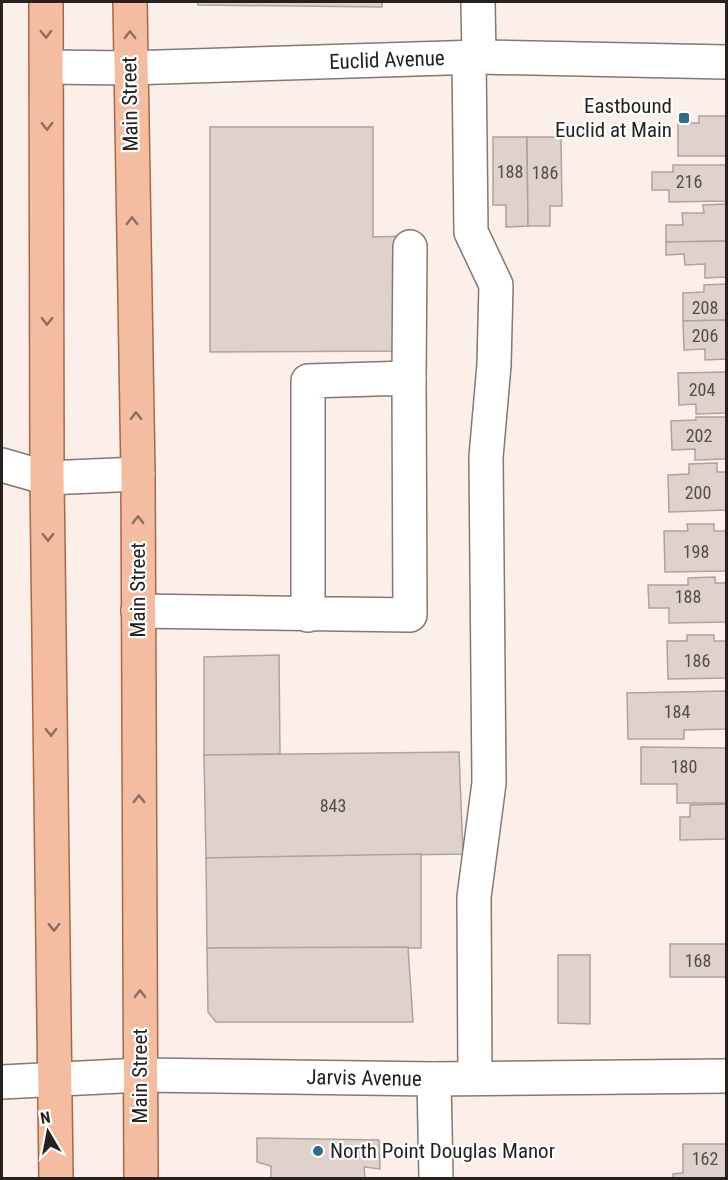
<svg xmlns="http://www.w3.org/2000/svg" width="728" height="1180" font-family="'Roboto Condensed',sans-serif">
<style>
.building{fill:#dfd2cc;stroke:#aea29c;stroke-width:1.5}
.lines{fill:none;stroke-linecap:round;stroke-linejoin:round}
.minor-casing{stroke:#837872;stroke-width:36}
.major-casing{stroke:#a76849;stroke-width:36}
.minor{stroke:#fff;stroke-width:33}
.major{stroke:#f4bca0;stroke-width:33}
.oneway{stroke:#8d6e60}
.poi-dot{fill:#316d84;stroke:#fff;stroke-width:2}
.labels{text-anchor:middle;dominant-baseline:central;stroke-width:4.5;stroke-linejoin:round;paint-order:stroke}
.number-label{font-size:18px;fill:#544d4a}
.street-label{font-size:21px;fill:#26211f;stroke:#fff}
.poi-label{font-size:21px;fill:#26211f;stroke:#fff;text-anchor:end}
</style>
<rect width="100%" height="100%" fill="#fceee8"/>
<g class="building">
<polygon points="198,2 382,2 382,7 198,5"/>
<polygon points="699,116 726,116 726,156 678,156 678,123 699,123"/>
<polygon points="210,127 373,127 373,237 405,236 405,351 210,352"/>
<polygon points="493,137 527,137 528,226 506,227 506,205 493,205"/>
<polygon points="527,137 561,137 562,206 550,206 550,226 528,226"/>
<polygon points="673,165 726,165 726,201 669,202 669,190 652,190 652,172 673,172"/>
<polygon points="726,204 726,241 666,242 666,225 683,225 682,213 704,213 703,205"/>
<polygon points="726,241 726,277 705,278 705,264 685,265 684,254 666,255 666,242"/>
<polygon points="726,284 726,320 683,321 683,293 704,292 704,285"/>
<polygon points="726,320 726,359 705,360 705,349 684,350 683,321"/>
<polygon points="726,372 726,413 696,414 696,404 679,405 678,373"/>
<polygon points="696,417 726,417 726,459 695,460 695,449 672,450 671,421 696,420"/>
<polygon points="717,463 717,472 726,472 726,510 669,512 668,475 689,474 689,464"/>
<polygon points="687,524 714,524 714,531 726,531 726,571 665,572 664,531 688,531"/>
<polygon points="715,577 715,583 726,583 726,622 669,623 669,608 649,608 648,585 688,585 688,578"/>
<polygon points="687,635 714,635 714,641 726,641 726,678 668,679 667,641 687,641"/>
<polygon points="279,655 280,754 204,755 204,657"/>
<polygon points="726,691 726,729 684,730 684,739 628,739 627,693"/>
<polygon points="641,747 726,748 726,803 677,803 677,784 641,784"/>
<polygon points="459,752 463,854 206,858 204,755"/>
<polygon points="726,804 726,839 680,840 680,817 690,817 690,805"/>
<polygon points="421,854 421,948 207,948 206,858"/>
<rect x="670" y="944" width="56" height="33"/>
<polygon points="408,947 413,1022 216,1022 208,1012 207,948"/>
<polygon points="558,955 590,955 590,1024 558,1023"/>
<polygon points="257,1138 379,1140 380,1169 364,1167 365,1178 271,1178 271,1166 257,1162"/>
<polygon points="683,1144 726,1144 726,1178 673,1178 673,1174 683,1173"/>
</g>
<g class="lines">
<g class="minor-casing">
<g id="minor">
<polyline points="478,2 479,57"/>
<polyline points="469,58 471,232 496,285 494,365 486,457 489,783 474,897 475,1078"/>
<polyline points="47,67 129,68 479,57 726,62"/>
<polyline points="409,378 410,247"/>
<polyline points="2,465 47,478 138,474"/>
<polyline points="138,611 410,615 409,378 308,381 308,615"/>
<polyline points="434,1079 436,1178"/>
<polyline points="2,1082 141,1075 434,1079 726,1076"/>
</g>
</g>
<g class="major-casing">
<g id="major">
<polyline points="46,2 47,478 56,1178"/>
<polyline points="130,2 138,474 141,1178"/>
</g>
</g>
<use href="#minor" class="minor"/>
<use href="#major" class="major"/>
</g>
<defs><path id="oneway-chevron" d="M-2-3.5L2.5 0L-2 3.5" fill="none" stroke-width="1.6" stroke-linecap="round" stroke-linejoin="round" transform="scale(1.5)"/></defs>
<g class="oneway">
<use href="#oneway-chevron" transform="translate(46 34) rotate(89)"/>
<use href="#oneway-chevron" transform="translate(130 35) rotate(-90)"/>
<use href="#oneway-chevron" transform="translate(47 126) rotate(90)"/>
<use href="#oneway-chevron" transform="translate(132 221) rotate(-91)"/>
<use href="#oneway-chevron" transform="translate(47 321) rotate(90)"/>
<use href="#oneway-chevron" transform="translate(136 416) rotate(-91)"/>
<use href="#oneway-chevron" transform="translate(138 520) rotate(-90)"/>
<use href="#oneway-chevron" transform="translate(48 537) rotate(89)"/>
<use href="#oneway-chevron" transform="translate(51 732) rotate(89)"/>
<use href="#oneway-chevron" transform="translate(139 799) rotate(-90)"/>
<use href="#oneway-chevron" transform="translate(54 927) rotate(89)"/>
<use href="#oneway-chevron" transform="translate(140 994) rotate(-90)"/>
</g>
<g class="poi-dot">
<rect x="678" y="112" width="12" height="12" rx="3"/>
<circle cx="318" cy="1151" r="6"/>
</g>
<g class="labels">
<g class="number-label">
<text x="510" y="171">188</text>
<text x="545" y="172">186</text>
<text x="689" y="181">216</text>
<text x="705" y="307">208</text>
<text x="705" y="335">206</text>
<text x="702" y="389">204</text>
<text x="699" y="435">202</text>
<text x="698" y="492">200</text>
<text x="696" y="551">198</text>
<text x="688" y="596">188</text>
<text x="697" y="660">186</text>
<text x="677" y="711">184</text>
<text x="684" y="766">180</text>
<text x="333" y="805">843</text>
<text x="698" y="960">168</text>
<text x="705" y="1158">162</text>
</g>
<g class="street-label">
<text transform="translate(387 60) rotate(-2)">Euclid Avenue</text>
<text transform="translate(130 104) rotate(-91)">Main Street</text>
<text transform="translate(138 590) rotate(-90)">Main Street</text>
<text transform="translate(140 1076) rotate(-90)">Main Street</text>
<text transform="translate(364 1078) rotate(1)">Jarvis Avenue</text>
</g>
<g class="poi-label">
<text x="672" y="106">Eastbound<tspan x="672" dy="24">Euclid at Main</tspan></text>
<text x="330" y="1151" text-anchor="start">North Point Douglas Manor</text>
</g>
</g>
<rect width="728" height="1180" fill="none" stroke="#26211f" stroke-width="6"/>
<g transform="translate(48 1132) rotate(350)" stroke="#ffffff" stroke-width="4.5" paint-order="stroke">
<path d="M0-4.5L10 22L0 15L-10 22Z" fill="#26211f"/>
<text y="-9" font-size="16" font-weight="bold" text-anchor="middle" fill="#26211f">N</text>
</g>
</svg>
